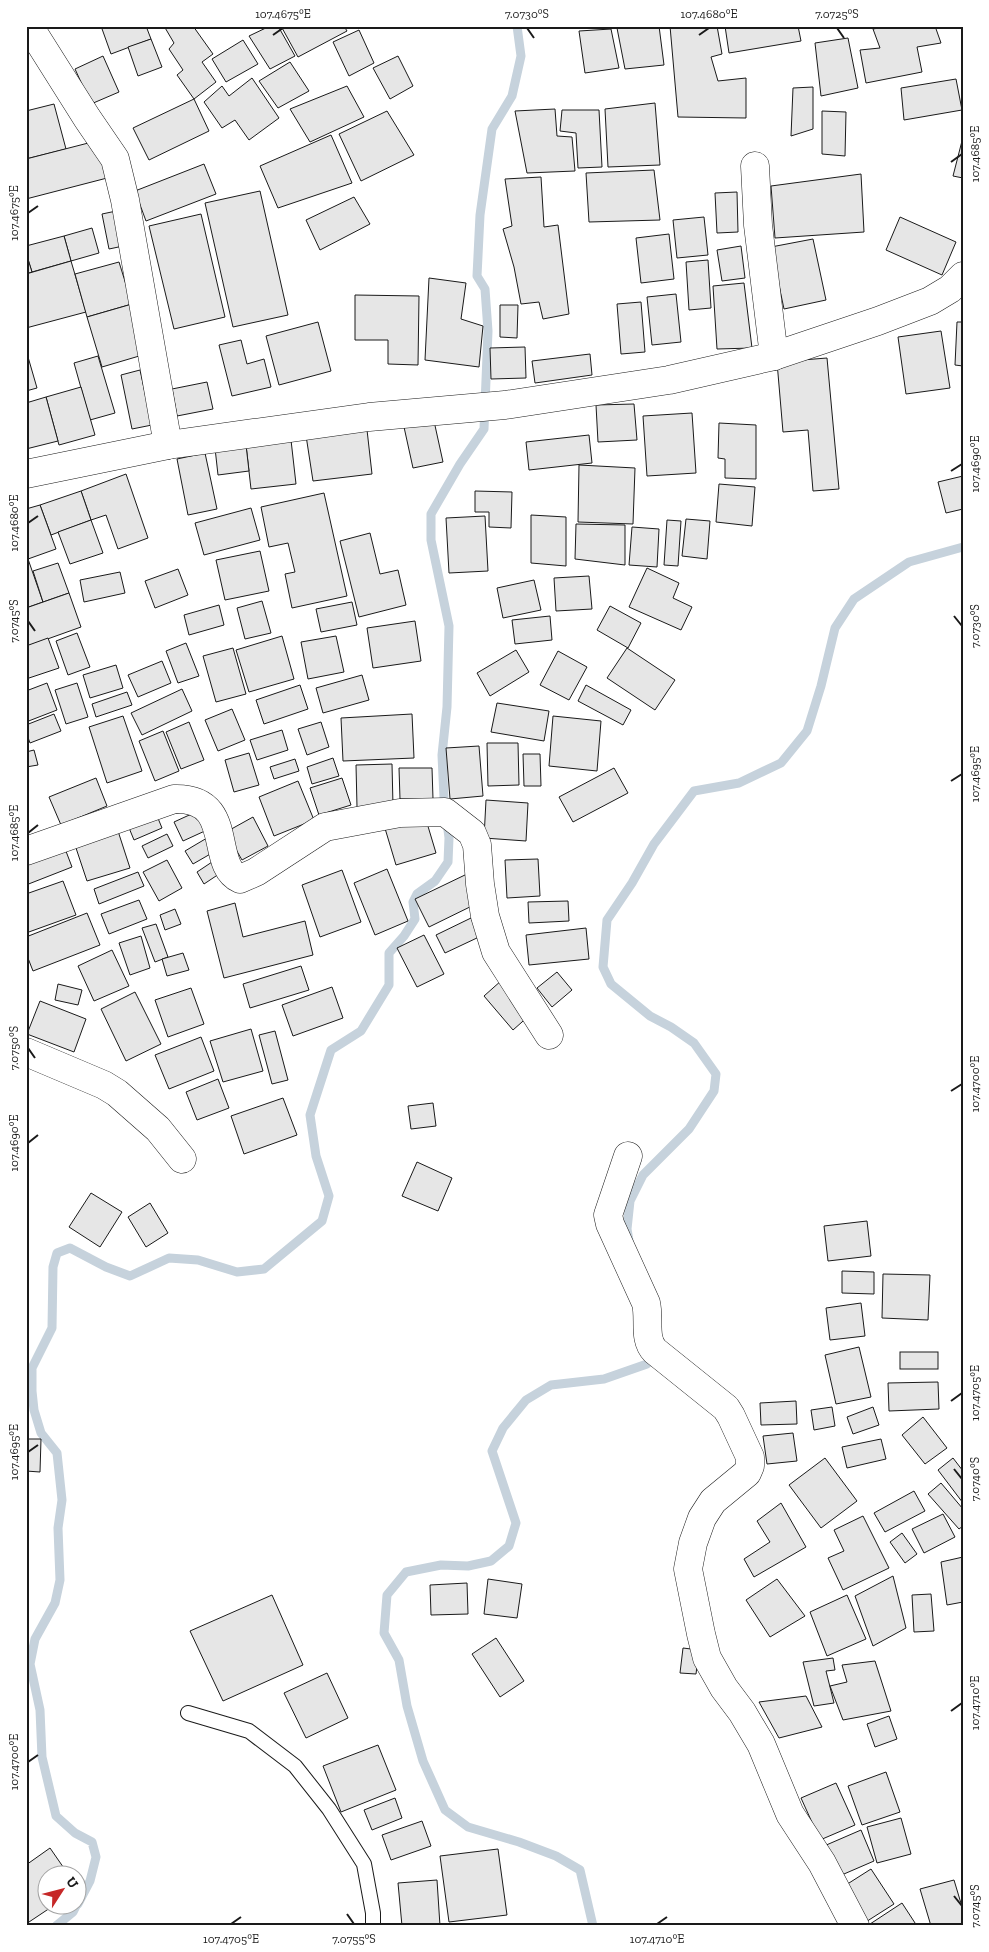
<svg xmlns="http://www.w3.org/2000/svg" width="989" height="1952" font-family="'Zilla Slab',serif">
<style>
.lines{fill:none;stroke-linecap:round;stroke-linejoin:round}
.stream{stroke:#c6d2dc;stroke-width:9}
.building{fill:#e6e6e6;stroke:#1a1a1a}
.lane-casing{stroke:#1a1a1a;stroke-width:16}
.street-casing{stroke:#1a1a1a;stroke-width:29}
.secondary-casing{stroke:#1a1a1a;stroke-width:29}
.lane{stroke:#fff;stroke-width:14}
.street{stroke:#fff;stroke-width:28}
.secondary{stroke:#fff;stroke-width:28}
.ticks{fill:none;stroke:#1a1a1a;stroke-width:2}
.neatline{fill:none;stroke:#1a1a1a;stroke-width:2}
.ticks-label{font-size:12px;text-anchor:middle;fill:#1a1a1a}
</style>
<rect width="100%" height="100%" fill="#fff"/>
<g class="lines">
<g class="stream">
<polyline points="629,1241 627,1229 630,1201 643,1175 689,1129 714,1091 716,1074 694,1043 671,1027 650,1016 611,984 603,967 607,920 632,883 654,844 694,791 739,783 781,763 807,731 821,686 835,628 854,599 909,562 963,547"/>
<polyline points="78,1904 90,1881 96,1857 92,1842 75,1833 56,1816 42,1757 40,1710 30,1664 35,1639 55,1603 60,1580 58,1528 62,1500 57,1453 41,1433 34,1410 32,1391 32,1368 52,1328 53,1267 57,1253 70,1248 106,1267 130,1276 169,1258 198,1260 237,1272 264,1269 322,1221 329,1196 316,1156 310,1115 331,1050 361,1031 389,985 389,953 404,936 415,919 413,902 417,894 435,881 448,862 449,838 444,798 442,755 447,707 449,626 431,540 431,514 460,464 484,429 488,331 485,289 477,276 480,215 492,129 512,96 521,56 517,26"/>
<polyline points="56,1926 73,1912 77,1904"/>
<polyline points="593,1926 580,1870 556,1856 519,1842 468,1827 445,1810 423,1761 407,1706 399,1660 384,1633 387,1595 406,1572 441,1565 468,1566 491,1561 509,1546 516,1523 492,1451 503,1428 526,1400 551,1385 604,1379 647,1364 654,1354"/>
</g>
</g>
<g class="building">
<polygon points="101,26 146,26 151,39 111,54"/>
<polygon points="164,26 193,26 213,54 202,62 216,82 194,99 177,75 183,70 169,49 174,43"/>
<polygon points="270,26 278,26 295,56 270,69 249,36"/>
<polygon points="281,26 291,26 293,28 296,26 344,26 347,31 298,57"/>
<polygon points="633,26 659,26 664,65 625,69 617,28"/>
<polygon points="670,26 717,26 722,54 711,57 718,81 746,78 746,118 678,117"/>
<polygon points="725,26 798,26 801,41 729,53"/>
<polygon points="890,26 935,26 941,43 917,47 922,72 866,83 860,50 880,48 873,29"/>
<polygon points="611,29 619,68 585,73 579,31"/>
<polygon points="359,30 374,63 349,76 333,42"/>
<polygon points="848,38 858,88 821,96 815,43"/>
<polygon points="151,39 162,67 138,76 128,47"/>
<polygon points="243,40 258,64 226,82 212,59"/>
<polygon points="103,56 119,92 91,104 75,69"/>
<polygon points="398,56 413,86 390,99 373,68"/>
<polygon points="290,62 309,91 278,108 259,81"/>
<polygon points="252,78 279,118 249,140 235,120 222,128 204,102 222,86 229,96"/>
<polygon points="956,79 962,110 904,120 901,88"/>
<polygon points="347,86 364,117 310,142 290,109"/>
<polygon points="813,87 813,129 791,136 793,88"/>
<polygon points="194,99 209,131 149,160 133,128"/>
<polygon points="655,103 660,165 608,167 605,109"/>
<polygon points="54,104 66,149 26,159 26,111"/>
<polygon points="555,109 557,136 572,137 575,171 527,173 515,111"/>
<polygon points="562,110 599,110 602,167 578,168 576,133 560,131"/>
<polygon points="387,111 414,155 361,181 339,134"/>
<polygon points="822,111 846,112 845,156 822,154"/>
<polygon points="331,135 352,183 278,208 260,166"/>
<polygon points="963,137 963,178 953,176"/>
<polygon points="100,140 111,177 26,199 26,159"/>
<polygon points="204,164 216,194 146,221 135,191"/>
<polygon points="654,170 660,220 589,222 586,173"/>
<polygon points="861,174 864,232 775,238 771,186"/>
<polygon points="541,177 544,227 558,225 569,314 543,319 539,302 521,304 514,267 503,229 512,226 505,179"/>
<polygon points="260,191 288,315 233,327 205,203"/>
<polygon points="737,192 738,232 717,233 715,193"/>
<polygon points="354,197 370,224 320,250 306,220"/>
<polygon points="121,210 128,245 109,249 102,214"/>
<polygon points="201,214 225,317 174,329 149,226"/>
<polygon points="704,217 708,255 677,258 673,220"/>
<polygon points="900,217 956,242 942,275 886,250"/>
<polygon points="92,228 99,253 71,261 64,236"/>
<polygon points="669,234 674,279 641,283 636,238"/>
<polygon points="64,236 71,261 32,272 26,253 26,246"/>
<polygon points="813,239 826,300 784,309 771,247"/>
<polygon points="741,246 745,278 722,281 717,250"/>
<polygon points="26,253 32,272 26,274"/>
<polygon points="708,260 711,308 689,310 686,262"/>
<polygon points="71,261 86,312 26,328 26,274"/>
<polygon points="119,262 132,304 87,317 75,274"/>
<polygon points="429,278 466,283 461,319 483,326 479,367 425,360"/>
<polygon points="744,283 752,348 717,349 713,286"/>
<polygon points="676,294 681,342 652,345 647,297"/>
<polygon points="355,295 419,296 418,365 388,364 388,340 355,340"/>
<polygon points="641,302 645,352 621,354 617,304"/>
<polygon points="132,304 146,354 102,367 87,317"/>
<polygon points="500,305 518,305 517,338 500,337"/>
<polygon points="318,322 331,371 279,385 266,336"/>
<polygon points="957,322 963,322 963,366 955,365"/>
<polygon points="941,331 950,388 906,394 898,337"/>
<polygon points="241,340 247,364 264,359 271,387 232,396 219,345"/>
<polygon points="525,347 526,378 491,379 490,348"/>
<polygon points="26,350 37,388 26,391"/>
<polygon points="590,354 592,375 535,383 532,361"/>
<polygon points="98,356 115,413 90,420 74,363"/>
<polygon points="827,358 839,489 813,491 808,430 783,432 777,362"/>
<polygon points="140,370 152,425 132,429 121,375"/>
<polygon points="207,382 213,409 177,416 172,389"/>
<polygon points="81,387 95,435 59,445 46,397"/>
<polygon points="46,397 58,441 26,449 26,403"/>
<polygon points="634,404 637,440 598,442 596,405"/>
<polygon points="692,413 696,473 647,476 643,416"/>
<polygon points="366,421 372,474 313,481 305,429"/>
<polygon points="434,421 443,462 413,468 404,427"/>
<polygon points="719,423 756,425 756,479 725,478 725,459 718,458"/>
<polygon points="589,435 592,463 529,470 526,442"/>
<polygon points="291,440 296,484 251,489 246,445"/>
<polygon points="246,445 249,471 218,475 215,448"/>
<polygon points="205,453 217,509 188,515 177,459"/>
<polygon points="579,465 635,468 633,524 578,522"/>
<polygon points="126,474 148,538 118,549 106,515 91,520 81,491"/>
<polygon points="963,476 963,509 946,513 938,482"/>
<polygon points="719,484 755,487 752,526 716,522"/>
<polygon points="81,491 91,520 51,535 40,505"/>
<polygon points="475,491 512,492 511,528 489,527 489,512 475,512"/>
<polygon points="324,493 347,596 292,608 285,574 295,572 288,543 269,547 261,507"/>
<polygon points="40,505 56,549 28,559 26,554 26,509"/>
<polygon points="251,508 260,540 204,555 195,523"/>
<polygon points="531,515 566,517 566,566 531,563"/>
<polygon points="485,516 488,571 449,573 446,518"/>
<polygon points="686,519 710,521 707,559 682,556"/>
<polygon points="91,520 103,553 70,564 58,532"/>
<polygon points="667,520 681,521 678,566 664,565"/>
<polygon points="576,524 625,525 625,565 575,559"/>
<polygon points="632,527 659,529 657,567 629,565"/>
<polygon points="370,533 380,574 398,570 406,605 359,617 340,541"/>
<polygon points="260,551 269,591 225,600 216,560"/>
<polygon points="28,559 43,602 26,608 26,560"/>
<polygon points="58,563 69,593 43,602 33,571"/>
<polygon points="647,568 679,583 673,598 692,607 681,630 629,607"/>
<polygon points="178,569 188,595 155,608 145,581"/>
<polygon points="120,572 125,593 84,602 80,580"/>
<polygon points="589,576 592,609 556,611 554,578"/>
<polygon points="534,580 541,610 503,618 497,588"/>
<polygon points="69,593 81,627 28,646 26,608"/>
<polygon points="262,601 271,633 245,639 237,608"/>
<polygon points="352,602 357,625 321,632 316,609"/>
<polygon points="219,605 224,625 189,635 184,615"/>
<polygon points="610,606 641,623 628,648 597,630"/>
<polygon points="550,616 552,640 515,644 512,620"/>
<polygon points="415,621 421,661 373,668 367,628"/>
<polygon points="77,633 90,667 68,675 56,641"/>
<polygon points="282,636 294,679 249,692 236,650"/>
<polygon points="336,636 344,672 308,679 301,642"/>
<polygon points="48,638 59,668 26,679 26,646"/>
<polygon points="186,643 199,676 178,683 166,651"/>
<polygon points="233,648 246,694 216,702 203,656"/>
<polygon points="627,648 675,680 655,710 607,678"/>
<polygon points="516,650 529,672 490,696 477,673"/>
<polygon points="558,651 587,667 569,700 540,685"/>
<polygon points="162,661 171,683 138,697 128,675"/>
<polygon points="116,665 123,688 90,698 83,675"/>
<polygon points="362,675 369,700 323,713 316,688"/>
<polygon points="47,683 57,710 26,722 26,691"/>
<polygon points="77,683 88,717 66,724 55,690"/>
<polygon points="300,685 308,709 264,724 256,700"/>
<polygon points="586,685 631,710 623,725 578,701"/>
<polygon points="182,689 192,711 142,735 131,713"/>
<polygon points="127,692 132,705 96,717 92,704"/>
<polygon points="497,703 549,711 544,741 491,732"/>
<polygon points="232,709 245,740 218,751 205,720"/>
<polygon points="54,714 61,731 30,743 26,732 26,725"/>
<polygon points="412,714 414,758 343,761 341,718"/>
<polygon points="123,716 142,771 107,783 89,727"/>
<polygon points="553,716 601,721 597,771 549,766"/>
<polygon points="189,722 204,760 181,769 166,732"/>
<polygon points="321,722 329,747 307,755 298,729"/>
<polygon points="282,730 288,750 257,760 250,740"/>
<polygon points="163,731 179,771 155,781 139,741"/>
<polygon points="487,743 518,743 519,785 488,786"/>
<polygon points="479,746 483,796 450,799 446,748"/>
<polygon points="34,750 38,765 26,767 26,752"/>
<polygon points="249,753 259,785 234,792 225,760"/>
<polygon points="523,754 540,754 541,786 524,786"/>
<polygon points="333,758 339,776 312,784 307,767"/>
<polygon points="295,759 299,771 274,779 270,767"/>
<polygon points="392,764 393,806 357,807 356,765"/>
<polygon points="399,768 432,768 433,799 400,799"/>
<polygon points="614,768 628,793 573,822 559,797"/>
<polygon points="96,778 107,806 61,825 49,797"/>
<polygon points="342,778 351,805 319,815 310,788"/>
<polygon points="298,781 314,820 274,836 259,797"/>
<polygon points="486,800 528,803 526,841 484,838"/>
<polygon points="155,811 162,828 134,840 127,823"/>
<polygon points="198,811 207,830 183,841 174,822"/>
<polygon points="424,813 436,853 396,865 384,825"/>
<polygon points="253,817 268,846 242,860 226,832"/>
<polygon points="117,828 130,868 87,881 74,842"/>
<polygon points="167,834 173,846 148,858 142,846"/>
<polygon points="212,835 219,849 193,864 185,851"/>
<polygon points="64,846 72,867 26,885 26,860"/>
<polygon points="538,859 540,896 507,898 505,860"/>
<polygon points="167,860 182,888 159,901 143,872"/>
<polygon points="215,860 222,872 204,884 197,872"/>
<polygon points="387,869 408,921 375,935 354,883"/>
<polygon points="342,870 361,922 320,937 302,885"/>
<polygon points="138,872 144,886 99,904 94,889"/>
<polygon points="467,874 480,902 429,927 415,899"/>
<polygon points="63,881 76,915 26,933 26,894"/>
<polygon points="139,900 147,919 109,934 101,914"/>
<polygon points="568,901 569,921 529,923 528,902"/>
<polygon points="235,903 243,937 305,921 313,955 224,978 207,911"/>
<polygon points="175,909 181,924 165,930 160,915"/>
<polygon points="87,913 100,945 33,971 26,953 26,937"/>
<polygon points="471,918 479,937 445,953 436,935"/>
<polygon points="156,924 168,957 155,962 142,928"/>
<polygon points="586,928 589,959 529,965 526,935"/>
<polygon points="424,935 444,974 417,987 397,948"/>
<polygon points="141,936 150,968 130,975 119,943"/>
<polygon points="112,950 129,986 94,1001 78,966"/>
<polygon points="183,953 189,970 167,976 162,959"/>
<polygon points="301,966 309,990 250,1008 243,984"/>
<polygon points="557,972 572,990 552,1007 537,988"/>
<polygon points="502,980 531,1014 513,1030 484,996"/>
<polygon points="58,984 82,990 78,1005 55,1000"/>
<polygon points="332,987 343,1018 293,1036 282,1005"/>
<polygon points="191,988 204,1024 168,1037 155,1000"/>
<polygon points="135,992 161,1044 126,1061 101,1009"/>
<polygon points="40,1001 86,1019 74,1052 27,1034"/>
<polygon points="251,1029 263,1071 223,1082 210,1041"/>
<polygon points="275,1031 288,1080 272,1084 259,1035"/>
<polygon points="201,1037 214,1071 169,1089 155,1055"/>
<polygon points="218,1079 229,1108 197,1120 186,1092"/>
<polygon points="283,1098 297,1135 244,1154 231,1116"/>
<polygon points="433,1103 436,1126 411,1129 408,1106"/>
<polygon points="417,1162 452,1178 438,1211 402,1196"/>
<polygon points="91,1193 122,1212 100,1247 69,1227"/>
<polygon points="150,1203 168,1233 146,1247 128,1217"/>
<polygon points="867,1221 871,1256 828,1261 824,1226"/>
<polygon points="842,1271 874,1272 874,1294 842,1293"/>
<polygon points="883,1274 930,1275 928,1320 882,1318"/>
<polygon points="861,1303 865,1336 830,1340 826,1308"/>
<polygon points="859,1347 871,1397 836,1404 825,1355"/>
<rect x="900" y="1352" width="38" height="17"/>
<polygon points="938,1382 939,1409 889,1411 888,1383"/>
<polygon points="796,1401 797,1424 761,1425 760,1403"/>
<polygon points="832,1407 835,1426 814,1430 811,1410"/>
<polygon points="873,1407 879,1425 853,1434 847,1417"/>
<polygon points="923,1417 947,1448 925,1464 902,1435"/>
<polygon points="793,1433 797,1461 767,1464 763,1436"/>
<polygon points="26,1439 41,1439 40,1472 26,1471"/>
<polygon points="881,1439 886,1459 847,1468 842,1447"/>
<polygon points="825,1458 857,1501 821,1528 789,1485"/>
<polygon points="953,1458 963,1471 963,1503 938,1470"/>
<polygon points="941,1483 963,1509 963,1526 959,1529 928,1494"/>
<polygon points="914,1491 925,1511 885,1532 874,1513"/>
<polygon points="781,1503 806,1547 754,1577 744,1559 770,1542 757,1521"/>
<polygon points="943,1514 955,1537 924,1553 912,1529"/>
<polygon points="863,1516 889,1568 843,1590 828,1558 844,1551 834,1530"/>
<polygon points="902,1533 917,1554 905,1563 890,1542"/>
<polygon points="963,1557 963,1602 947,1605 941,1562"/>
<polygon points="893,1576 906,1628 873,1646 855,1596"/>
<polygon points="488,1579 522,1584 517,1618 484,1614"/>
<polygon points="777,1579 805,1616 770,1637 746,1600"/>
<polygon points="467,1583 468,1614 431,1615 430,1585"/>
<polygon points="931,1594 934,1631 914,1632 912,1595"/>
<polygon points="272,1595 303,1665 223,1701 190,1631"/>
<polygon points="847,1595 866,1639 827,1656 810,1612"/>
<polygon points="496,1638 524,1681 500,1697 472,1654"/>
<polygon points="683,1648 699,1650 696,1674 680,1673"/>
<polygon points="833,1658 835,1670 826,1671 834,1703 814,1706 803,1662"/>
<polygon points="875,1661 891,1711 843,1720 830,1686 847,1682 842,1665"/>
<polygon points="327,1673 348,1718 306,1738 284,1693"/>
<polygon points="806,1696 822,1727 779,1738 759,1702"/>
<polygon points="889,1716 897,1739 875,1747 867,1724"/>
<polygon points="378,1745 396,1790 341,1812 323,1766"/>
<polygon points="886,1772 900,1812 862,1825 848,1786"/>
<polygon points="836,1783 855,1825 820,1840 801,1798"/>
<polygon points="395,1798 402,1818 372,1830 364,1810"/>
<polygon points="901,1818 911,1854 877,1863 867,1827"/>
<polygon points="422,1821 431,1846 391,1860 382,1835"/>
<polygon points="861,1830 874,1861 837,1877 824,1846"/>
<polygon points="50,1848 68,1874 48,1874 48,1904 56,1904 26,1924 26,1865"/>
<polygon points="498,1849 507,1915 449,1922 440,1856"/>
<polygon points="871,1869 894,1904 861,1925 838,1890"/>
<polygon points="437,1880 440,1926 402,1926 398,1883"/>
<polygon points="954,1880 963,1910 963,1925 931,1926 920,1889"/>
<polygon points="902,1903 917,1926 867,1926"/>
</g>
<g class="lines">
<g class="lane-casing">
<polyline id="lane" points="188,1713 249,1731 295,1766 329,1809 364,1864 373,1913 373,1926"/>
</g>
<g class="street-casing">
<g id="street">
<polyline points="29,26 87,118 115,159 125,200 168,445"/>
<polyline points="755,166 758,225 774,356"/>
<path d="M26,851L174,799C237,797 208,865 240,879L256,872L325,827L400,813L445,812L472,833L477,845L480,884L485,916L496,952L549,1035"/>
<polyline points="26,1052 104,1085 117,1093 158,1129 182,1159"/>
<path d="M628,1156L608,1215L610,1224L646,1303C650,1319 643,1339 655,1351L726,1408L731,1416L750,1457V1466L747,1473L713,1501L702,1518L693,1543L688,1569L701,1634L707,1658L724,1688L742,1712L761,1744L790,1814L822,1863L855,1926"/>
</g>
</g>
<g class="secondary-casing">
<polyline id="secondary" points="26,474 168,445 369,417 505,405 669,380 774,356 878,321 930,301 950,289 963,276"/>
</g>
<use href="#lane" class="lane"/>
<use href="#street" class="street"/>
<use href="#secondary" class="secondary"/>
</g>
<path class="ticks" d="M527,28L534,38M837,28L844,38M273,35L283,28M699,35L709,28M951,162L962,154M28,213L38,206M951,471L962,464M28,523L38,516M954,616L962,626M28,621L35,631M951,781L962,774M28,833L38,825M28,1048L35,1058M951,1091L962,1084M28,1143L38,1135M951,1401L962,1393M28,1452L38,1445M954,1469L962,1479M951,1711L962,1703M28,1762L38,1755M954,1896L962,1906M347,1914L354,1924M231,1924L241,1917M657,1924L667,1917"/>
<rect width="989" height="1952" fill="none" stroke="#ffffff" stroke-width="55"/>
<g transform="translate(62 1890) rotate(54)"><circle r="24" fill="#ffffff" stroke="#a3a3a3"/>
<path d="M0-4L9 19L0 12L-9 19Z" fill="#c62828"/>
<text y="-8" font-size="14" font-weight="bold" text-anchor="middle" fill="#1a1a1a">U</text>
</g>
<rect x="28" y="28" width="934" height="1896" class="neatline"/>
<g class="ticks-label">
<text x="283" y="18">107.4675°E</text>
<text x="527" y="18">7.0730°S</text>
<text x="709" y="18">107.4680°E</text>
<text x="837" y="18">7.0725°S</text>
<text transform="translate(975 154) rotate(-90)" y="4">107.4685°E</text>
<text transform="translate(14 213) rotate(-90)" y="4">107.4675°E</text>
<text transform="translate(975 464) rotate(-90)" y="4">107.4690°E</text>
<text transform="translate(14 523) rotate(-90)" y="4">107.4680°E</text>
<text transform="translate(14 621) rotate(-90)" y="4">7.0745°S</text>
<text transform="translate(975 626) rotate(-90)" y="4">7.0730°S</text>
<text transform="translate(975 774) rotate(-90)" y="4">107.4695°E</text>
<text transform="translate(14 833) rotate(-90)" y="4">107.4685°E</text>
<text transform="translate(14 1048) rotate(-90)" y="4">7.0750°S</text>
<text transform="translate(975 1084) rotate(-90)" y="4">107.4700°E</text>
<text transform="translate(14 1143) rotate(-90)" y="4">107.4690°E</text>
<text transform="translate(975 1393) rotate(-90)" y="4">107.4705°E</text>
<text transform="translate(14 1452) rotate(-90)" y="4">107.4695°E</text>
<text transform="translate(975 1479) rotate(-90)" y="4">7.0740°S</text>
<text transform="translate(975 1703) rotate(-90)" y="4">107.4710°E</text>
<text transform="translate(14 1762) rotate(-90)" y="4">107.4700°E</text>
<text transform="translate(975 1906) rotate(-90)" y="4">7.0745°S</text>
<text x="231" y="1943">107.4705°E</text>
<text x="354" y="1943">7.0755°S</text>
<text x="657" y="1943">107.4710°E</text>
</g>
</svg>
